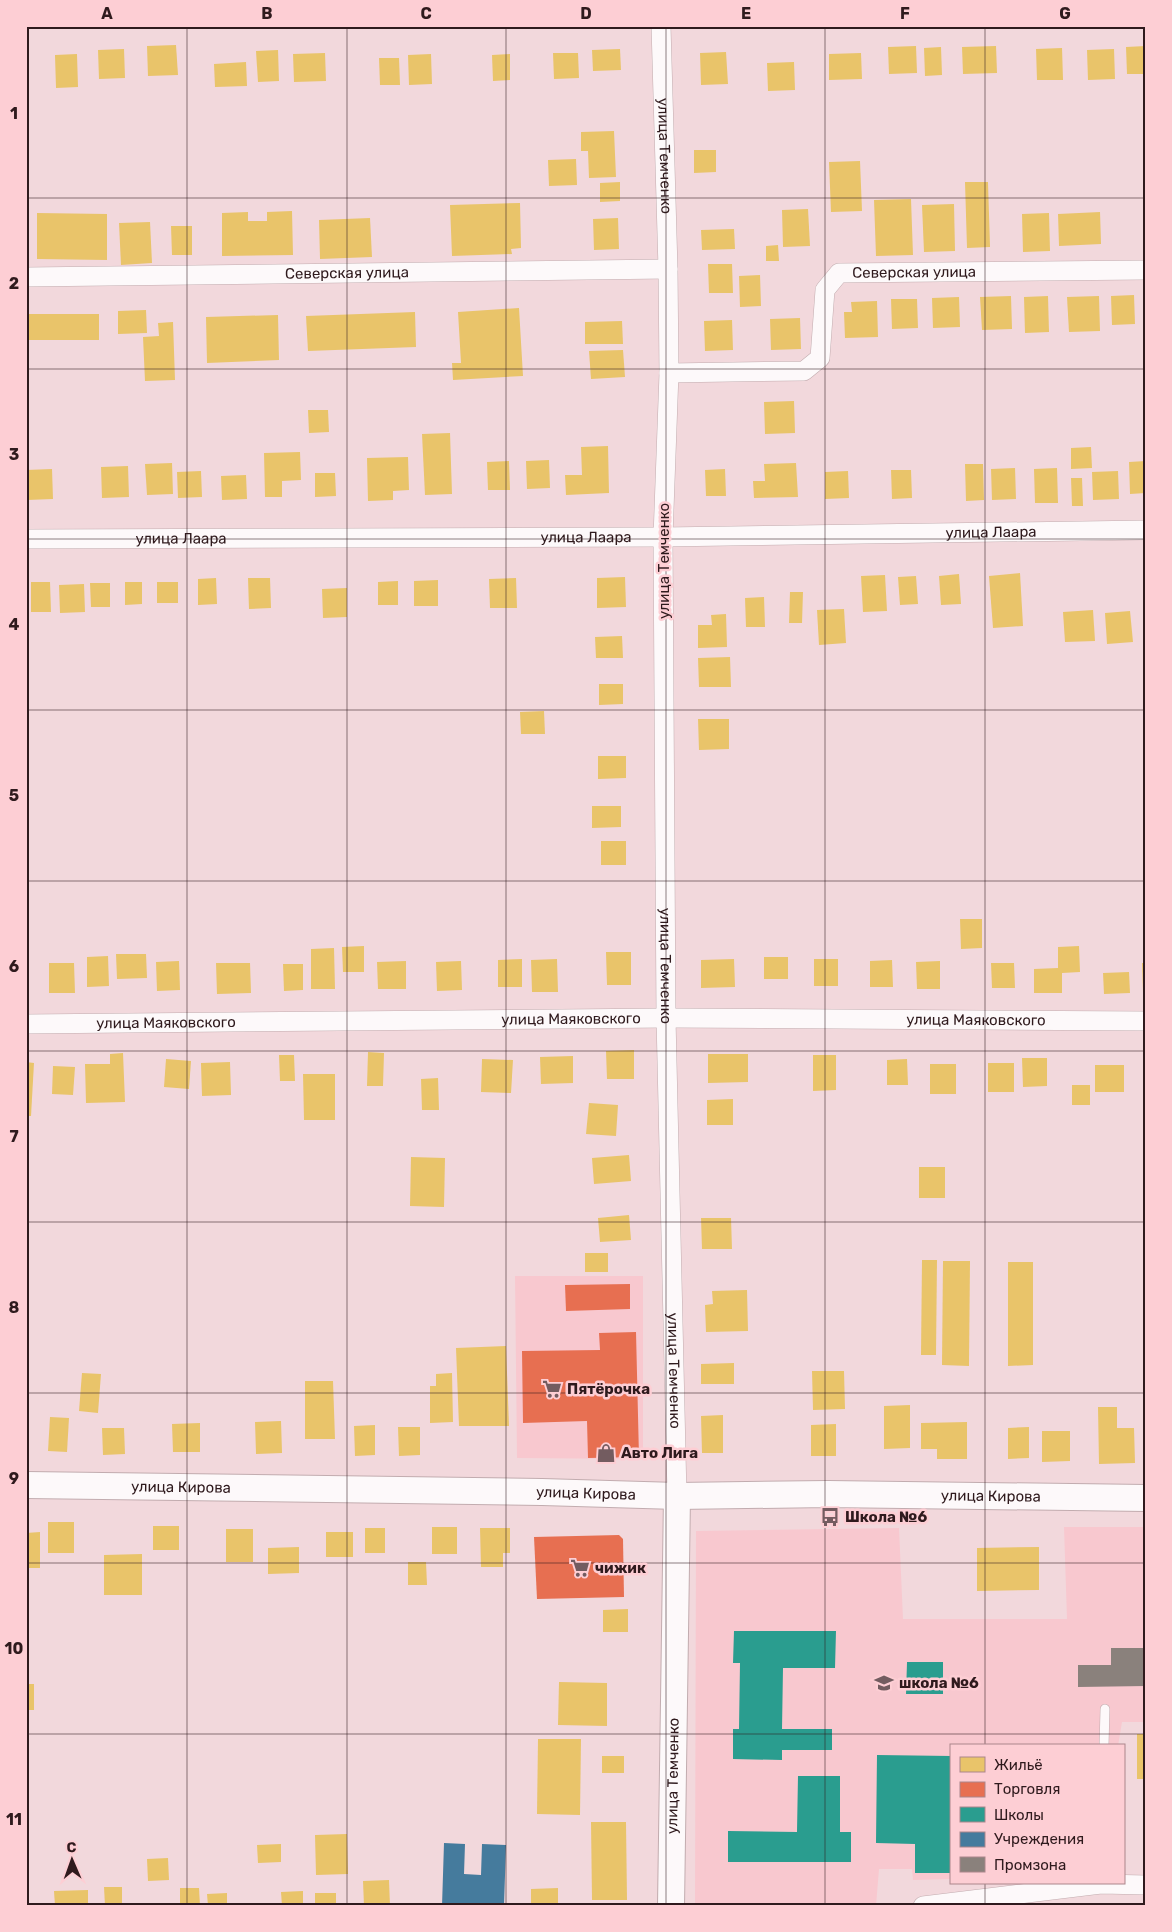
<svg xmlns="http://www.w3.org/2000/svg" width="1172" height="1932" font-family="Rubik,sans-serif">
<style>
.built{fill:#f8c8cf}
.homes{fill:#e9c46a}
.shops{fill:#e76f51}
.schools{fill:#2a9d8f}
.public{fill:#457b9d}
.industry{fill:#8a817c}
.lines{fill:none;stroke-linecap:round;stroke-linejoin:round}
.lane-casing{stroke:#c2acaf;stroke-width:10}
.street-casing{stroke:#c2acaf;stroke-width:20}
.secondary-casing{stroke:#c2acaf;stroke-width:28}
.lane{stroke:#fdf9fa;stroke-width:9}
.street{stroke:#fdf9fa;stroke-width:19}
.secondary{stroke:#fdf9fa;stroke-width:26}
.grid{fill:none;stroke:#2f1a1d;stroke-width:1;stroke-opacity:0.55}
.labels{text-anchor:middle;dominant-baseline:central;stroke-width:5;stroke-linejoin:round;paint-order:stroke}
.street-label{font-size:15px;fill:#2f1a1d;stroke:#fdced4}
.poi-label{font-size:15px;font-weight:bold;fill:#2f1a1d;stroke:#fdced4;text-anchor:start}
.neatline{fill:none;stroke:#2f1a1d;stroke-width:2}
.grid-label{font-size:16px;text-anchor:middle;font-weight:bold;fill:#2f1a1d}
</style>
<rect width="100%" height="100%" fill="#f2d8dc"/>
<g class="built">
<polygon points="515,1276 643,1276 643,1459 517,1458"/>
<polygon points="1064,1527 1146,1527 1146,1722 1122,1722 1118,1746 951,1746 951,1879 913,1880 912,1869 879,1869 876,1906 695,1906 696,1531 899,1528 903,1619 1067,1619"/>
</g>
<g class="homes">
<polygon points="176,45 178,75 148,76 147,46"/>
<polygon points="916,46 917,73 889,74 888,47"/>
<polygon points="996,46 997,73 963,74 962,47"/>
<polygon points="1146,46 1146,74 1127,74 1126,47"/>
<polygon points="941,47 942,75 925,76 924,48"/>
<polygon points="1062,48 1063,80 1037,80 1036,49"/>
<polygon points="124,49 125,78 99,79 98,50"/>
<polygon points="620,49 621,70 593,71 592,50"/>
<polygon points="1114,49 1115,79 1088,80 1087,50"/>
<polygon points="278,50 279,81 258,82 256,51"/>
<polygon points="726,52 728,84 701,85 700,53"/>
<polygon points="325,53 326,81 294,82 293,54"/>
<polygon points="553,53 578,53 579,78 554,79"/>
<polygon points="861,53 862,79 829,80 829,54"/>
<polygon points="77,54 78,87 56,88 55,55"/>
<polygon points="431,54 432,84 409,85 408,55"/>
<polygon points="510,54 510,80 493,81 492,55"/>
<polygon points="379,58 399,58 400,85 380,85"/>
<polygon points="246,62 247,86 215,87 214,64"/>
<polygon points="794,62 795,90 768,91 767,63"/>
<polygon points="614,131 616,177 589,178 588,151 581,151 581,132"/>
<polygon points="694,150 716,150 716,172 694,173"/>
<polygon points="576,159 577,185 549,186 548,160"/>
<polygon points="860,161 862,211 831,212 829,162"/>
<polygon points="620,182 620,201 600,202 600,183"/>
<polygon points="965,182 988,182 990,247 967,248"/>
<polygon points="911,199 913,255 876,256 874,200"/>
<polygon points="520,203 521,248 511,249 512,254 452,256 450,205"/>
<polygon points="954,204 955,251 924,252 922,205"/>
<polygon points="808,209 810,246 783,247 782,210"/>
<polygon points="292,211 293,255 222,256 222,213 248,212 248,221 267,221 267,212"/>
<polygon points="1100,212 1101,244 1059,246 1058,214"/>
<polygon points="37,213 107,214 107,260 37,259"/>
<polygon points="1049,213 1050,251 1023,252 1022,214"/>
<polygon points="370,218 372,257 320,259 319,220"/>
<polygon points="618,218 619,249 594,250 593,219"/>
<polygon points="150,222 152,263 121,265 119,223"/>
<polygon points="171,226 192,226 192,255 172,255"/>
<polygon points="734,229 735,249 702,250 701,230"/>
<polygon points="778,245 779,261 766,261 766,246"/>
<polygon points="708,264 732,264 733,293 709,293"/>
<polygon points="760,275 761,306 740,307 739,276"/>
<polygon points="1134,295 1135,324 1112,325 1111,296"/>
<polygon points="1011,296 1012,329 982,330 980,297"/>
<polygon points="1048,296 1049,332 1025,333 1024,297"/>
<polygon points="1099,296 1100,331 1069,332 1067,297"/>
<polygon points="959,297 960,327 933,328 932,298"/>
<polygon points="891,299 917,299 918,328 892,329"/>
<polygon points="877,301 878,337 845,338 844,312 852,312 851,302"/>
<polygon points="519,308 523,376 453,380 452,363 461,363 458,312"/>
<polygon points="146,310 147,333 118,334 118,311"/>
<polygon points="415,312 416,347 308,351 306,316"/>
<rect x="26" y="314" width="73" height="26"/>
<polygon points="278,315 279,360 207,363 206,317"/>
<polygon points="800,318 801,349 771,350 770,319"/>
<polygon points="732,320 733,350 705,351 704,321"/>
<polygon points="622,321 623,344 585,344 585,322"/>
<polygon points="173,322 175,380 145,381 143,337 159,336 158,323"/>
<polygon points="623,350 625,377 591,379 589,351"/>
<polygon points="794,401 795,433 765,434 764,402"/>
<polygon points="308,410 328,410 329,432 309,433"/>
<polygon points="450,433 452,494 425,495 422,434"/>
<polygon points="608,446 609,493 566,495 565,475 582,475 581,447"/>
<polygon points="1091,447 1092,468 1071,469 1071,448"/>
<polygon points="300,452 301,480 282,481 282,497 265,497 264,453"/>
<polygon points="408,457 409,490 393,491 393,500 368,501 367,458"/>
<polygon points="549,460 550,488 527,489 526,461"/>
<polygon points="509,461 510,490 488,490 487,462"/>
<polygon points="1146,461 1146,493 1130,494 1129,462"/>
<polygon points="172,463 173,494 147,495 145,464"/>
<polygon points="796,463 798,497 754,498 753,481 765,481 764,464"/>
<polygon points="965,464 983,464 984,500 966,501"/>
<polygon points="128,466 129,497 102,498 101,467"/>
<polygon points="1015,468 1016,499 992,500 991,469"/>
<polygon points="1057,468 1058,503 1035,503 1034,469"/>
<polygon points="52,469 53,499 27,500 26,470"/>
<polygon points="725,469 726,496 706,496 705,470"/>
<polygon points="891,470 911,470 912,498 892,499"/>
<polygon points="201,471 202,497 178,498 177,472"/>
<polygon points="848,471 849,498 825,499 825,472"/>
<polygon points="1118,471 1119,499 1093,500 1092,472"/>
<polygon points="315,473 335,473 336,496 315,497"/>
<polygon points="246,475 247,499 222,500 221,476"/>
<polygon points="1071,478 1082,478 1083,506 1072,506"/>
<polygon points="1020,573 1023,626 993,628 989,576"/>
<polygon points="959,574 961,604 941,605 939,576"/>
<polygon points="885,575 887,611 863,612 861,576"/>
<polygon points="916,576 918,604 900,605 898,577"/>
<polygon points="625,577 626,607 597,608 597,578"/>
<polygon points="216,578 217,604 198,605 198,579"/>
<polygon points="248,578 270,578 271,608 249,609"/>
<polygon points="516,578 517,608 490,608 489,579"/>
<polygon points="438,580 438,606 414,606 414,581"/>
<polygon points="398,581 398,605 378,605 378,582"/>
<polygon points="31,582 50,582 51,612 31,612"/>
<polygon points="125,582 142,582 142,604 125,605"/>
<rect x="157" y="582" width="21" height="21"/>
<polygon points="90,583 110,583 110,607 91,607"/>
<polygon points="84,584 85,612 60,613 59,585"/>
<polygon points="347,588 347,617 323,618 322,589"/>
<polygon points="790,592 803,592 802,623 789,623"/>
<polygon points="764,597 765,627 746,627 745,598"/>
<polygon points="844,609 846,643 819,645 817,610"/>
<polygon points="1093,610 1095,641 1065,642 1063,612"/>
<polygon points="1130,611 1133,642 1107,644 1105,613"/>
<polygon points="726,614 727,647 698,648 698,625 712,625 711,615"/>
<polygon points="622,636 623,658 596,658 595,637"/>
<polygon points="730,657 731,687 699,687 698,658"/>
<polygon points="599,684 623,684 623,704 599,705"/>
<polygon points="544,711 545,734 521,734 520,712"/>
<polygon points="698,719 729,719 729,749 699,750"/>
<polygon points="598,756 626,756 626,778 598,779"/>
<polygon points="592,806 621,806 621,827 592,828"/>
<rect x="601" y="841" width="25" height="24"/>
<polygon points="960,919 982,919 982,948 961,949"/>
<polygon points="364,946 364,972 343,972 342,947"/>
<polygon points="1079,946 1080,972 1062,973 1062,993 1034,993 1034,969 1058,968 1058,947"/>
<polygon points="334,948 335,989 311,989 311,949"/>
<polygon points="606,952 631,952 631,985 607,985"/>
<polygon points="116,954 146,954 147,978 117,979"/>
<polygon points="108,956 109,986 87,987 87,957"/>
<rect x="764" y="957" width="24" height="22"/>
<polygon points="522,959 522,987 498,987 498,960"/>
<polygon points="557,959 558,992 532,992 531,960"/>
<polygon points="734,959 735,987 701,988 701,960"/>
<rect x="814" y="959" width="24" height="27"/>
<polygon points="892,960 893,987 870,987 870,961"/>
<polygon points="179,961 180,990 157,991 156,962"/>
<polygon points="406,961 406,989 378,989 377,962"/>
<polygon points="461,961 462,990 437,991 436,962"/>
<polygon points="940,961 940,989 917,989 916,962"/>
<polygon points="49,963 74,963 75,993 49,993"/>
<polygon points="216,963 250,963 251,993 217,994"/>
<polygon points="991,963 1014,963 1015,988 992,988"/>
<polygon points="1142,963 1146,963 1146,992 1143,992"/>
<polygon points="283,964 303,964 303,990 284,991"/>
<polygon points="1129,972 1130,993 1104,994 1103,973"/>
<polygon points="634,1050 634,1079 607,1079 606,1051"/>
<polygon points="368,1052 384,1053 383,1086 367,1086"/>
<polygon points="123,1053 125,1102 86,1103 85,1064 110,1064 110,1054"/>
<polygon points="708,1054 748,1054 748,1082 708,1083"/>
<polygon points="279,1055 294,1055 295,1081 280,1081"/>
<polygon points="813,1055 836,1055 836,1090 813,1091"/>
<polygon points="573,1056 573,1083 541,1084 540,1057"/>
<polygon points="1022,1058 1047,1058 1047,1086 1023,1087"/>
<polygon points="166,1059 191,1061 189,1089 164,1087"/>
<polygon points="482,1059 513,1060 511,1093 481,1092"/>
<polygon points="907,1059 908,1085 887,1085 887,1060"/>
<polygon points="26,1062 34,1063 31,1116 26,1116"/>
<polygon points="230,1062 231,1095 202,1096 201,1063"/>
<rect x="988" y="1063" width="26" height="29"/>
<rect x="930" y="1064" width="26" height="30"/>
<rect x="1095" y="1065" width="29" height="27"/>
<polygon points="53,1066 75,1067 73,1095 52,1094"/>
<polygon points="303,1074 335,1074 335,1120 304,1120"/>
<polygon points="438,1078 439,1110 422,1110 421,1079"/>
<rect x="1072" y="1085" width="18" height="20"/>
<polygon points="733,1099 733,1125 707,1125 707,1100"/>
<polygon points="589,1103 618,1105 616,1136 586,1134"/>
<polygon points="629,1155 631,1181 594,1184 592,1158"/>
<polygon points="411,1157 445,1158 444,1207 410,1206"/>
<rect x="919" y="1167" width="26" height="31"/>
<polygon points="629,1215 631,1240 600,1242 598,1218"/>
<polygon points="701,1218 731,1218 732,1249 702,1249"/>
<rect x="585" y="1253" width="23" height="19"/>
<polygon points="922,1260 937,1260 936,1355 921,1355"/>
<polygon points="943,1261 970,1261 969,1366 942,1365"/>
<polygon points="1008,1262 1033,1262 1033,1365 1008,1366"/>
<polygon points="747,1290 748,1331 706,1332 705,1305 713,1304 712,1291"/>
<polygon points="506,1346 509,1426 459,1426 456,1348"/>
<polygon points="734,1363 734,1384 701,1384 701,1364"/>
<polygon points="812,1371 844,1371 845,1409 813,1410"/>
<polygon points="82,1373 101,1374 98,1413 79,1411"/>
<polygon points="452,1373 453,1422 430,1423 430,1386 436,1386 436,1374"/>
<polygon points="305,1381 333,1381 335,1439 305,1439"/>
<polygon points="910,1405 910,1448 884,1449 884,1406"/>
<polygon points="1098,1407 1117,1407 1117,1428 1134,1428 1135,1463 1099,1464"/>
<polygon points="723,1415 723,1453 702,1453 701,1416"/>
<polygon points="50,1417 69,1418 67,1452 48,1451"/>
<polygon points="281,1421 282,1453 256,1454 255,1422"/>
<polygon points="967,1422 967,1459 937,1459 937,1449 921,1449 921,1423"/>
<polygon points="200,1423 200,1452 173,1452 172,1424"/>
<polygon points="836,1424 836,1456 811,1456 811,1425"/>
<polygon points="375,1425 375,1455 355,1456 354,1426"/>
<polygon points="398,1427 420,1427 420,1455 399,1456"/>
<polygon points="1029,1427 1029,1458 1008,1459 1008,1428"/>
<polygon points="102,1428 124,1428 125,1454 103,1455"/>
<polygon points="1042,1431 1070,1431 1070,1461 1042,1462"/>
<rect x="48" y="1522" width="26" height="31"/>
<rect x="153" y="1526" width="26" height="24"/>
<rect x="432" y="1527" width="25" height="27"/>
<rect x="365" y="1528" width="20" height="25"/>
<polygon points="480,1528 510,1528 510,1553 503,1553 503,1567 481,1567"/>
<rect x="226" y="1529" width="27" height="33"/>
<polygon points="40,1532 40,1568 26,1568 26,1533"/>
<rect x="326" y="1532" width="27" height="25"/>
<polygon points="299,1547 299,1573 268,1574 268,1548"/>
<polygon points="1039,1547 1039,1590 977,1591 977,1548"/>
<polygon points="142,1554 142,1595 104,1595 104,1555"/>
<polygon points="408,1562 426,1562 427,1585 408,1585"/>
<polygon points="628,1609 628,1632 603,1632 603,1610"/>
<polygon points="559,1682 607,1683 607,1726 558,1725"/>
<rect x="26" y="1684" width="8" height="26"/>
<rect x="1137" y="1734" width="9" height="45"/>
<polygon points="538,1739 581,1739 580,1815 537,1814"/>
<rect x="602" y="1756" width="22" height="17"/>
<polygon points="591,1822 626,1822 627,1900 592,1900"/>
<polygon points="347,1834 348,1874 316,1875 315,1835"/>
<polygon points="281,1844 281,1862 258,1863 257,1845"/>
<polygon points="168,1858 169,1880 148,1881 147,1859"/>
<polygon points="389,1880 390,1906 364,1906 363,1881"/>
<polygon points="104,1887 122,1887 122,1906 105,1906"/>
<polygon points="180,1888 199,1888 200,1906 180,1906"/>
<polygon points="558,1888 558,1906 531,1906 531,1889"/>
<polygon points="88,1890 88,1906 55,1906 54,1891"/>
<polygon points="303,1891 303,1906 282,1906 281,1892"/>
<polygon points="227,1893 227,1906 208,1906 207,1894"/>
<rect x="315" y="1893" width="21" height="13"/>
</g>
<g class="shops">
<polygon points="630,1284 630,1309 566,1311 565,1285"/>
<polygon points="636,1332 639,1457 588,1458 587,1421 523,1423 522,1351 600,1350 599,1333"/>
<polygon points="619,1535 623,1539 624,1597 537,1599 534,1537"/>
</g>
<g class="schools">
<polygon points="734,1631 836,1631 835,1668 783,1668 782,1729 832,1729 832,1750 782,1750 782,1760 733,1759 733,1729 739,1729 740,1663 733,1663"/>
<polygon points="907,1662 943,1662 943,1694 906,1694"/>
<polygon points="877,1755 951,1756 951,1873 915,1873 915,1844 876,1843"/>
<polygon points="798,1776 840,1776 840,1832 851,1832 851,1862 728,1862 728,1831 797,1832"/>
</g>
<polygon class="public" points="444,1843 465,1844 464,1874 481,1875 482,1844 506,1845 504,1906 442,1906"/>
<polygon class="industry" points="1111,1648 1146,1648 1146,1686 1078,1687 1078,1665 1111,1665"/>
<g class="lines">
<g class="lane-casing">
<polyline id="lane" points="1104,1746 1105,1709"/>
</g>
<g class="street-casing">
<g id="street">
<path id="s1" d="M661,26L668,269L669,373L663,537L666,1018L677,1496"/>
<path id="s2" d="M26,277L668,269"/>
<path id="s3" d="M669,373L804,371L820,358L825,290L839,273L1146,270"/>
<path id="s4" d="M26,539L663,537L1146,530"/>
<path id="s5" d="M26,1024L666,1018L1146,1021"/>
<polyline points="923,1906 1101,1884 1146,1885"/>
</g>
</g>
<g class="secondary-casing">
<g id="secondary">
<path id="s6" d="M26,1485L542,1492L677,1496L828,1494L1146,1498"/>
<path id="s7" d="M671,1906L677,1496"/>
</g>
</g>
<use href="#lane" class="lane"/>
<use href="#street" class="street"/>
<use href="#secondary" class="secondary"/>
</g>
<path class="grid" d="M187,26V1906M347,26V1906M506,26V1906M666,26V1906M825,26V1906M985,26V1746M26,198H1146M26,369H1146M26,539H1146M26,710H1146M26,881H1146M26,1051H1146M26,1222H1146M26,1393H1146M26,1563H1146M26,1734H1146M985,1883V1906"/>
<defs>
<g id="supermarket-bare" transform="scale(1.5)"><path d="M-6-5.5h2.5l.6 2H6L4.5 2H-2.5L-4.4-4H-6ZM-1.5 3.2a1.3 1.3 0 1 0 .1 0ZM3 3.2a1.3 1.3 0 1 0 .1 0Z" fill="#735c60" stroke="#fdced4" stroke-width="2.5" paint-order="stroke"/></g>
<g id="shop-bare" transform="scale(1.5)"><path d="M-5-2.5h2.3a2.7 3.5 0 0 1 5.4 0H5L5.5 6h-11ZM-1.5-2.5h3a1.5 2.3 0 0 0-3 0Z" fill="#735c60" stroke="#fdced4" stroke-width="2.5" paint-order="stroke"/></g>
<g id="bus-bare" transform="scale(1.5)"><path d="M-5-6H5V4H4V6H2V4H-2V6H-4V4H-5ZM-3.5-4V0h7V-4ZM-3.5 1.2v1.5H-2V1.2ZM2 1.2v1.5H3.5V1.2Z" fill="#735c60" stroke="#fdced4" stroke-width="2.5" paint-order="stroke"/></g>
<g id="school-bare" transform="scale(1.5)"><path d="M0-5L7-2L0 1L-7-2ZM-4 1L0 2.5L4 1V4Q0 6-4 4Z" fill="#735c60" stroke="#fdced4" stroke-width="2.5" paint-order="stroke"/></g>
</defs>
<g fill-rule="evenodd">
<use href="#supermarket-bare" x="552" y="1389"/>
<use href="#shop-bare" x="606" y="1453"/>
<use href="#bus-bare" x="830" y="1517"/>
<use href="#supermarket-bare" x="580" y="1568"/>
<use href="#school-bare" x="884" y="1683"/>
</g>
<g class="labels">
<g class="street-label">
<text stroke="none"><textPath href="#s1" startOffset="130">улица Темченко</textPath></text>
<text stroke="none"><textPath href="#s3" startOffset="321">Северская улица</textPath></text>
<text stroke="none"><textPath href="#s2" startOffset="321">Северская улица</textPath></text>
<text stroke="none"><textPath href="#s4" startOffset="965">улица Лаара</textPath></text>
<text stroke="none"><textPath href="#s4" startOffset="560">улица Лаара</textPath></text>
<text stroke="none"><textPath href="#s4" startOffset="155">улица Лаара</textPath></text>
<text transform="translate(664 561) rotate(-90)">улица Темченко</text>
<text stroke="none"><textPath href="#s1" startOffset="940">улица Темченко</textPath></text>
<text stroke="none"><textPath href="#s5" startOffset="545">улица Маяковского</textPath></text>
<text stroke="none"><textPath href="#s5" startOffset="950">улица Маяковского</textPath></text>
<text stroke="none"><textPath href="#s5" startOffset="140">улица Маяковского</textPath></text>
<text stroke="none"><textPath href="#s1" startOffset="1345">улица Темченко</textPath></text>
<text stroke="none"><textPath href="#s6" startOffset="155">улица Кирова</textPath></text>
<text stroke="none"><textPath href="#s6" startOffset="560">улица Кирова</textPath></text>
<text stroke="none"><textPath href="#s6" startOffset="965">улица Кирова</textPath></text>
<text stroke="none"><textPath href="#s7" startOffset="130">улица Темченко</textPath></text>
</g>
<g class="poi-label">
<text x="567" y="1389">Пятёрочка</text>
<text x="621" y="1453">Авто Лига</text>
<text x="845" y="1517">Школа №6</text>
<text x="595" y="1568">чижик</text>
<text x="899" y="1683">школа №6</text>
</g>
</g>
<rect width="1172" height="1932" fill="none" stroke="#fdced4" stroke-width="55"/>
<rect x="950" y="1744" width="175" height="140" fill="#fdced4" stroke="#ab868b"/>
<rect x="960" y="1757" width="25" height="15" fill="#e9c46a" stroke="#ab868b"/>
<text x="994" y="1770" font-size="15" fill="#2f1a1d">Жильё</text>
<rect x="960" y="1782" width="25" height="15" fill="#e76f51" stroke="#ab868b"/>
<text x="994" y="1794" font-size="15" fill="#2f1a1d">Торговля</text>
<rect x="960" y="1807" width="25" height="15" fill="#2a9d8f" stroke="#ab868b"/>
<text x="994" y="1820" font-size="15" fill="#2f1a1d">Школы</text>
<rect x="960" y="1832" width="25" height="15" fill="#457b9d" stroke="#ab868b"/>
<text x="994" y="1844" font-size="15" fill="#2f1a1d">Учреждения</text>
<rect x="960" y="1857" width="25" height="15" fill="#8a817c" stroke="#ab868b"/>
<text x="994" y="1870" font-size="15" fill="#2f1a1d">Промзона</text>
<g transform="translate(72 1860) rotate(358)" stroke="#fdced4" stroke-width="4" paint-order="stroke">
<path d="M0-4L9 19L0 12L-9 19Z" fill="#2f1a1d"/>
<text y="-8" font-size="14" font-weight="bold" text-anchor="middle" fill="#2f1a1d">С</text>
</g>
<rect x="28" y="28" width="1116" height="1876" class="neatline"/>
<g class="grid-label">
<text x="107" y="19">A</text>
<text x="267" y="19">B</text>
<text x="426" y="19">C</text>
<text x="586" y="19">D</text>
<text x="746" y="19">E</text>
<text x="905" y="19">F</text>
<text x="1065" y="19">G</text>
<text x="14" y="119">1</text>
<text x="14" y="289">2</text>
<text x="14" y="460">3</text>
<text x="14" y="630">4</text>
<text x="14" y="801">5</text>
<text x="14" y="972">6</text>
<text x="14" y="1142">7</text>
<text x="14" y="1313">8</text>
<text x="14" y="1484">9</text>
<text x="14" y="1654">10</text>
<text x="14" y="1825">11</text>
</g>
</svg>
